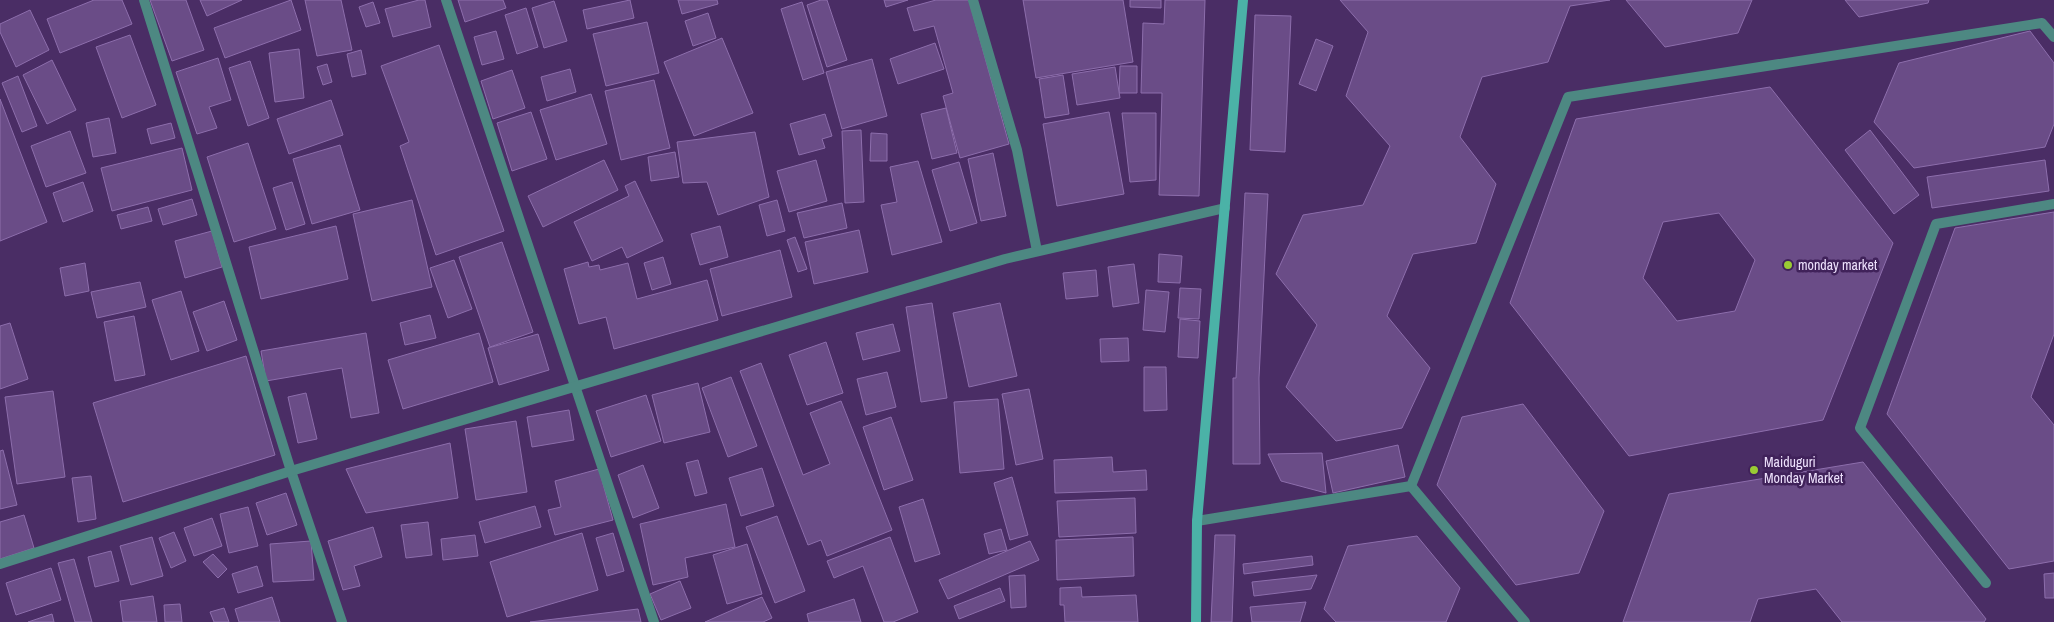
<svg xmlns="http://www.w3.org/2000/svg" width="2054" height="622" font-family="'Archivo Narrow',sans-serif">
<style>
.building{fill:#6a4c87;stroke:#8d6eac;fill-rule:evenodd}
.lines{fill:none;stroke-linecap:round;stroke-linejoin:round}
.lane{stroke:#4d8882;stroke-width:10}
.street{stroke:#4d8882;stroke-width:10}
.secondary{stroke:#4bb2a7;stroke-width:10}
.poi-dot{fill:#9acb34;stroke:#40225a;stroke-width:2}
.labels{text-anchor:middle;dominant-baseline:central;stroke-width:5;stroke-linejoin:round;paint-order:stroke}
.poi-label{font-size:14px;fill:#eee2fd;stroke:#40225a;text-anchor:start}
</style>
<rect width="100%" height="100%" fill="#4a2d65"/>
<g class="building">
<polygon points="94,0 122,0 132,24 60,53 47,19"/>
<polygon points="150,0 186,0 204,50 172,61"/>
<polygon points="200,0 242,0 207,16"/>
<polygon points="291,0 301,30 225,58 214,28"/>
<polygon points="305,0 341,0 352,50 317,56"/>
<polygon points="419,0 425,0 431,27 393,37 385,9"/>
<polygon points="458,0 503,0 506,8 465,22"/>
<polygon points="630,0 634,18 587,29 583,10"/>
<polygon points="678,0 717,0 718,4 682,14"/>
<polygon points="821,0 827,0 847,60 827,67 807,5"/>
<polygon points="884,0 908,0 886,7"/>
<polygon points="936,0 969,0 1009,144 960,158 943,96 953,93 934,26 914,31 907,8"/>
<polygon points="1023,0 1123,0 1133,62 1036,78"/>
<polygon points="1130,0 1161,0 1161,8 1130,7"/>
<polygon points="1165,0 1205,0 1199,196 1159,195 1162,93 1141,93 1143,23 1164,24"/>
<polygon points="1340,0 1610,0 1570,6 1548,62 1482,77 1460,137 1496,184 1476,243 1413,254 1387,316 1430,368 1402,428 1336,441 1286,387 1317,325 1276,274 1303,215 1363,205 1390,146 1346,96 1368,32"/>
<polygon points="1626,0 1752,0 1738,33 1665,47"/>
<polygon points="1845,0 1929,0 1928,3 1859,17"/>
<polygon points="554,1 567,41 544,48 532,8"/>
<polygon points="373,2 380,23 366,27 359,7"/>
<polygon points="802,2 824,73 803,80 781,9"/>
<polygon points="526,8 538,47 517,54 505,15"/>
<polygon points="30,10 49,50 16,67 0,32 0,24"/>
<polygon points="708,13 716,38 693,46 685,21"/>
<polygon points="1255,15 1291,16 1285,152 1250,150"/>
<polygon points="647,22 659,73 606,86 593,34"/>
<polygon points="496,31 504,59 482,65 474,37"/>
<polygon points="2030,31 2054,63 2054,124 2045,147 1914,168 1874,122 1899,63"/>
<polygon points="130,35 156,105 122,118 96,47"/>
<polygon points="722,38 753,113 694,136 664,62"/>
<polygon points="1316,39 1333,46 1316,91 1299,84"/>
<polygon points="935,43 944,69 898,84 890,59"/>
<polygon points="439,45 504,231 436,255 400,146 409,142 381,66"/>
<polygon points="299,49 304,98 275,102 269,53"/>
<polygon points="361,50 366,74 352,77 347,54"/>
<polygon points="218,58 231,100 209,107 217,128 197,134 176,72"/>
<polygon points="872,59 887,116 842,129 826,72"/>
<polygon points="52,60 76,110 47,124 23,75"/>
<polygon points="250,61 269,118 248,126 229,68"/>
<polygon points="327,64 332,82 323,85 317,67"/>
<polygon points="1120,66 1137,66 1137,93 1119,93"/>
<polygon points="1115,67 1120,98 1077,105 1072,74"/>
<polygon points="570,69 576,92 547,101 541,77"/>
<polygon points="512,70 525,108 493,119 481,81"/>
<polygon points="1063,75 1069,114 1045,118 1039,79"/>
<polygon points="18,76 37,126 22,132 2,83"/>
<polygon points="654,80 670,148 621,160 605,91"/>
<path d="M1770,87L1893,243L1823,420L1629,456L1510,303L1576,119ZM1719,213L1755,260L1735,311L1677,321L1643,278L1663,222Z"/>
<polygon points="591,94 607,144 556,160 540,110"/>
<polygon points="0,99 47,222 0,241"/>
<polygon points="331,100 343,135 289,154 277,119"/>
<polygon points="946,108 957,153 932,159 921,114"/>
<polygon points="531,112 547,159 512,171 497,123"/>
<polygon points="1109,112 1124,194 1057,206 1043,124"/>
<polygon points="1122,113 1156,113 1156,180 1130,182"/>
<polygon points="825,114 832,136 822,139 825,148 799,155 790,124"/>
<polygon points="109,118 116,153 93,157 86,123"/>
<polygon points="171,123 175,138 151,144 147,129"/>
<polygon points="861,130 864,202 845,203 842,131"/>
<polygon points="1870,130 1919,195 1894,214 1845,150"/>
<polygon points="70,131 86,173 46,187 31,146"/>
<polygon points="755,132 769,197 718,215 707,182 683,183 677,142"/>
<polygon points="871,133 887,134 887,161 870,161"/>
<polygon points="248,143 276,229 234,242 207,157"/>
<polygon points="340,145 360,210 312,224 293,159"/>
<polygon points="182,148 192,190 112,211 101,168"/>
<polygon points="675,152 679,177 651,181 648,157"/>
<polygon points="993,153 1006,216 981,221 968,159"/>
<polygon points="604,160 618,190 543,227 528,196"/>
<polygon points="816,160 827,201 789,212 777,171"/>
<polygon points="2045,160 2049,191 1932,208 1927,177"/>
<polygon points="918,161 942,242 892,255 881,205 897,202 890,167"/>
<polygon points="959,162 977,223 950,231 932,170"/>
<polygon points="635,181 663,241 627,258 622,247 592,261 574,222 629,196 625,186"/>
<polygon points="83,182 93,211 63,222 53,193"/>
<polygon points="292,182 305,224 286,230 273,188"/>
<polygon points="1245,193 1268,194 1259,378 1260,464 1233,464 1233,378 1236,378"/>
<polygon points="192,199 197,215 163,225 158,209"/>
<polygon points="412,200 432,287 372,301 353,214"/>
<polygon points="777,200 785,231 767,236 759,205"/>
<polygon points="842,203 847,228 804,238 797,213"/>
<polygon points="148,207 152,221 121,229 117,215"/>
<polygon points="2054,212 2054,334 2031,397 2054,425 2054,561 2009,569 1887,414 1955,228"/>
<polygon points="336,226 348,279 261,299 249,247"/>
<polygon points="720,226 728,257 700,265 691,234"/>
<polygon points="859,230 868,272 814,284 805,242"/>
<polygon points="212,231 222,267 185,278 175,241"/>
<polygon points="795,237 807,269 798,272 787,240"/>
<polygon points="502,242 533,332 490,347 459,257"/>
<polygon points="780,250 792,297 722,316 710,269"/>
<polygon points="1159,254 1182,256 1180,283 1158,282"/>
<polygon points="663,257 671,284 652,290 644,263"/>
<polygon points="454,260 472,309 448,318 430,268"/>
<polygon points="588,262 589,267 599,265 600,270 628,263 637,299 707,280 718,320 614,349 606,317 579,324 564,269"/>
<polygon points="85,263 89,291 65,296 60,268"/>
<polygon points="1134,264 1139,303 1113,307 1108,267"/>
<polygon points="1096,270 1098,296 1066,299 1063,273"/>
<polygon points="140,282 146,307 97,318 91,292"/>
<polygon points="1180,288 1201,289 1199,319 1178,318"/>
<polygon points="1146,290 1169,292 1165,332 1143,330"/>
<polygon points="181,291 199,351 171,360 152,300"/>
<polygon points="224,301 237,340 207,351 193,312"/>
<polygon points="932,303 947,398 921,402 906,307"/>
<polygon points="1000,303 1017,376 969,387 953,313"/>
<polygon points="430,315 436,338 405,345 400,323"/>
<polygon points="134,316 145,375 115,381 104,322"/>
<polygon points="1180,319 1200,321 1198,358 1178,357"/>
<polygon points="10,323 28,379 0,389 0,326"/>
<polygon points="893,324 900,351 863,360 856,333"/>
<polygon points="366,333 379,413 351,418 342,368 266,381 261,351"/>
<polygon points="479,333 493,382 403,409 388,360"/>
<polygon points="538,334 549,370 499,385 488,348"/>
<polygon points="1128,338 1129,361 1101,362 1100,339"/>
<polygon points="826,342 843,393 807,405 789,355"/>
<polygon points="246,356 275,455 123,502 93,403"/>
<polygon points="761,363 803,475 830,464 810,413 841,401 892,530 827,556 821,540 808,545 740,371"/>
<polygon points="1144,367 1166,367 1167,410 1144,411"/>
<polygon points="887,372 896,407 866,415 857,379"/>
<polygon points="731,377 757,446 728,457 702,388"/>
<polygon points="698,383 710,432 664,443 652,395"/>
<polygon points="1029,389 1043,459 1016,465 1002,394"/>
<polygon points="53,391 65,477 17,484 5,397"/>
<polygon points="306,393 317,439 298,443 288,397"/>
<polygon points="646,395 661,441 611,457 596,411"/>
<polygon points="998,399 1004,469 960,473 954,402"/>
<polygon points="1523,404 1604,511 1579,573 1516,585 1437,485 1462,417"/>
<polygon points="569,410 574,440 532,447 527,417"/>
<polygon points="891,417 913,480 884,490 863,427"/>
<polygon points="516,421 527,492 476,500 465,429"/>
<polygon points="450,443 458,498 366,513 346,469"/>
<polygon points="1398,445 1405,477 1333,493 1326,461"/>
<polygon points="3,450 17,505 0,509 0,451"/>
<polygon points="1322,453 1326,493 1281,481 1268,454"/>
<polygon points="1112,457 1113,472 1146,470 1147,490 1055,493 1054,460"/>
<polygon points="698,460 707,493 695,496 686,463"/>
<polygon points="1863,462 1986,619 1984,622 1842,622 1816,589 1758,599 1750,622 1623,622 1669,494"/>
<polygon points="643,465 659,508 633,518 618,475"/>
<polygon points="762,468 774,506 741,516 729,478"/>
<polygon points="599,469 613,520 555,535 548,510 561,507 555,481"/>
<polygon points="91,476 96,519 78,522 72,478"/>
<polygon points="1012,477 1028,535 1010,540 994,483"/>
<polygon points="286,493 297,525 267,535 256,503"/>
<polygon points="1135,498 1136,533 1059,537 1057,501"/>
<polygon points="923,499 940,554 915,562 899,507"/>
<polygon points="726,504 735,547 685,558 688,577 653,585 640,524"/>
<polygon points="535,506 541,527 485,543 479,522"/>
<polygon points="248,507 258,546 229,553 220,514"/>
<polygon points="24,515 34,548 0,559 0,522"/>
<polygon points="777,516 805,591 775,603 746,527"/>
<polygon points="212,518 222,546 194,556 184,528"/>
<polygon points="428,522 432,555 406,558 401,525"/>
<polygon points="373,527 382,557 354,566 360,586 343,590 328,541"/>
<polygon points="1001,529 1007,550 989,554 984,534"/>
<polygon points="174,532 186,561 171,568 159,538"/>
<polygon points="582,533 598,590 507,617 490,562"/>
<polygon points="613,533 624,571 607,576 596,538"/>
<polygon points="475,535 478,556 443,560 441,539"/>
<polygon points="1215,535 1235,535 1232,622 1211,622"/>
<polygon points="1417,536 1460,588 1446,622 1336,622 1324,609 1348,546"/>
<polygon points="152,537 163,576 131,585 120,546"/>
<polygon points="890,537 918,612 893,622 884,622 863,566 834,578 827,561"/>
<polygon points="1133,537 1134,576 1057,580 1056,540"/>
<polygon points="311,541 314,580 273,582 270,544"/>
<polygon points="1030,541 1039,560 948,599 939,580"/>
<polygon points="747,544 762,594 727,604 713,555"/>
<polygon points="111,551 119,581 95,587 88,557"/>
<polygon points="213,554 227,569 218,578 203,562"/>
<polygon points="1312,556 1313,565 1244,574 1243,564"/>
<polygon points="74,559 92,622 75,622 58,563"/>
<polygon points="257,566 263,586 238,593 232,574"/>
<polygon points="51,568 61,600 16,615 6,583"/>
<polygon points="2054,573 2054,598 2045,598 2044,574"/>
<polygon points="1025,575 1026,607 1011,608 1009,576"/>
<polygon points="1317,575 1311,589 1254,596 1252,582"/>
<polygon points="680,581 691,608 661,620 650,594"/>
<polygon points="1081,587 1082,597 1136,595 1138,622 1065,622 1064,605 1060,605 1060,588"/>
<polygon points="1000,588 1005,601 959,619 954,606"/>
<polygon points="153,596 157,622 123,622 120,601"/>
<polygon points="272,597 280,622 239,622 235,609"/>
<polygon points="762,597 772,618 763,622 705,622"/>
<polygon points="854,599 861,622 809,622 807,614"/>
<polygon points="1306,602 1300,622 1252,622 1250,607"/>
<polygon points="180,604 182,622 165,622 164,605"/>
<polygon points="224,608 229,622 214,622 210,612"/>
<polygon points="638,609 641,622 530,622"/>
<polygon points="52,614 54,622 28,622"/>
</g>
<g class="lines">
<g class="lane">
<polyline points="1411,486 1525,622"/>
<polyline points="1197,521 1411,486 1568,97 2042,23 2054,37"/>
<polyline points="1986,583 1860,428 1936,224 2054,204"/>
</g>
<g class="street">
<polyline points="144,0 291,471 342,622"/>
<polyline points="446,0 654,622"/>
<polyline points="973,0 1017,150 1037,251"/>
<polyline points="0,564 291,471 1005,259 1225,208"/>
</g>
<polyline class="secondary" points="1196,622 1197,521 1243,0"/>
</g>
<g class="poi-dot">
<circle cx="1788" cy="265" r="5"/>
<circle cx="1754" cy="470" r="5"/>
</g>
<g class="labels">
<g class="poi-label">
<text x="1798" y="265">monday market</text>
<text x="1764" y="462">Maiduguri<tspan x="1764" dy="16">Monday Market</tspan></text>
</g>
</g>
</svg>
